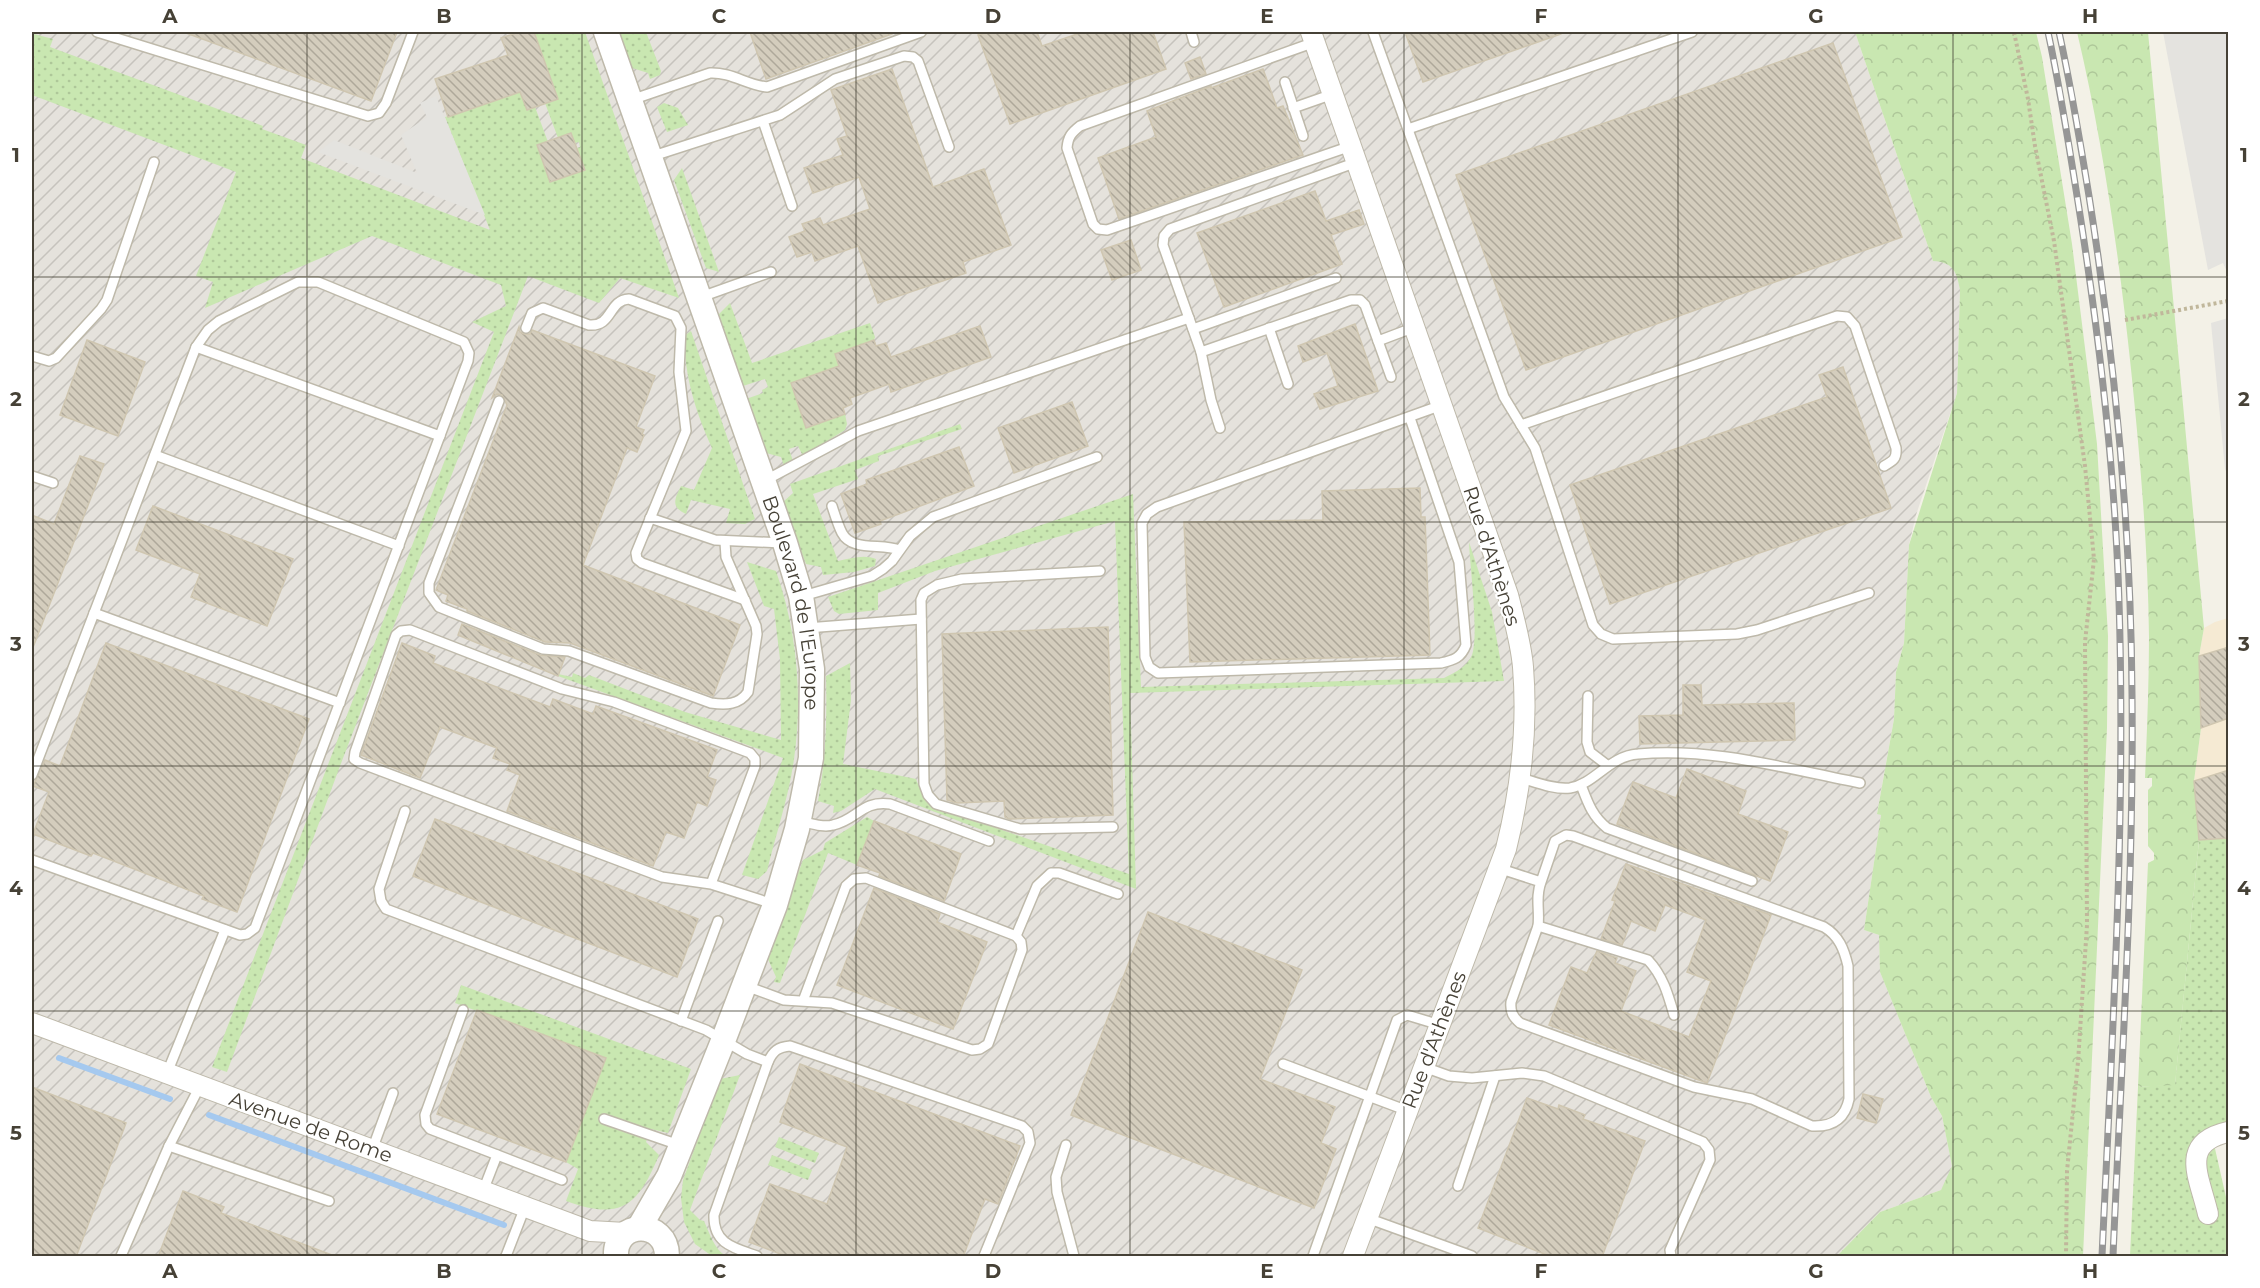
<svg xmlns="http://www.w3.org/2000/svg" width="2260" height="1288" font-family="Montserrat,sans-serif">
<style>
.commercial{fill:#f5ead3}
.industrial{fill:url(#industrial-furrows)}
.green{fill:url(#green-dots)}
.forest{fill:url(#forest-crowns)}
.parking{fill:#e4e3df}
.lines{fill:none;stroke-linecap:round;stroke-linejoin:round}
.stream{stroke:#a5c9ef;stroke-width:6}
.building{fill:url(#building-back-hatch);stroke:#cfc6b0;stroke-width:1.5}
.service-casing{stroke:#beb9aa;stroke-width:12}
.minor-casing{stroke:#beb9aa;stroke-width:22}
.tertiary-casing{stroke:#beb9aa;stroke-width:27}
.path{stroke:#c0b79b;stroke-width:4;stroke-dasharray:3 3;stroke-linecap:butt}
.service{stroke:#fff;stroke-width:9}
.minor{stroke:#fff;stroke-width:20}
.tertiary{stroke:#fff;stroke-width:24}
.rail-casing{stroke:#969696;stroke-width:7}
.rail{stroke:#fff;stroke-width:4.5;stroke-dasharray:14;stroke-linecap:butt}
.grid{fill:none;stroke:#464136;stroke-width:1.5;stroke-opacity:0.55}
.labels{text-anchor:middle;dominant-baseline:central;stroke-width:4.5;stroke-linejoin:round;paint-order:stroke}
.street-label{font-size:20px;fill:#464136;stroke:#fff}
.neatline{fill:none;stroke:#464136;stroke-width:2}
.grid-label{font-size:20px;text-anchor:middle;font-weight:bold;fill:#464136}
</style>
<defs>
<pattern id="industrial-furrows" width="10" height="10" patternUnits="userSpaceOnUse" patternTransform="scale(1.5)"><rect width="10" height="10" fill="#e5e2dc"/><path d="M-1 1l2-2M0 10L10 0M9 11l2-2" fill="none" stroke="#c6c3bd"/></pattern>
<pattern id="green-dots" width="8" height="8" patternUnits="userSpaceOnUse" patternTransform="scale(1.5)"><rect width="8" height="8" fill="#c9e7b1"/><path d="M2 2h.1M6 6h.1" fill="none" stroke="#aec799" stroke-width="1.8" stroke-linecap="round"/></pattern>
<pattern id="forest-crowns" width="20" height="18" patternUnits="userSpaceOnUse" patternTransform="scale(1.5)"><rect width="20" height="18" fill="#c9e7b1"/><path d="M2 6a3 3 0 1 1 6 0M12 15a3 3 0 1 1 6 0" fill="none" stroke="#aec799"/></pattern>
<pattern id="building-back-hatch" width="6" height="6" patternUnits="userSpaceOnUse" patternTransform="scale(1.5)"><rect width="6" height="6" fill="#d4cdbd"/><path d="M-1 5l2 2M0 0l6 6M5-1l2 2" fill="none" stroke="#aea89a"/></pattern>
</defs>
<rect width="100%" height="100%" fill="#f3f1e7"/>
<polygon class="commercial" points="2228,618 2228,838 2199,840 2194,781 2201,728 2199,656 2204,628 2215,622"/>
<polygon class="industrial" points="32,32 1855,32 1933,261 1945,261 1952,268 1958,277 1960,290 1957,393 1916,515 1909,545 1904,643 1896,672 1894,719 1877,813 1881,815 1864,930 1879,935 1880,972 1931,1097 1942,1116 1952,1166 1946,1182 1941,1190 1880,1212 1837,1256 32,1256"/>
<g class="green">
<polygon points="32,32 34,34 53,39 50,47 253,122 263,126 262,129 306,145 301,158 490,230 445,117 520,92 535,107 548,142 584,169 577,148 580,147 579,142 575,143 571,133 558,138 545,103 558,98 534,32 585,32 679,298 620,278 599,303 528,276 340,766 227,1072 212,1067 494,332 472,322 506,306 501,285 372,236 205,308 213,282 196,276 236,172 32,95"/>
<polygon points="617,32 646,32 661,71 660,75 650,79 648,73 629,67"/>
<polygon points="664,103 678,108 688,125 667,132 657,107"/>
<polygon points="682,168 719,272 706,268 674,180"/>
<polygon points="730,303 752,363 870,323 875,337 874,340 835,354 839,366 791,384 806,427 845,414 847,424 845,430 803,456 798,446 789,449 793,461 784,466 781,457 766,453 746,399 763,393 762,390 768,387 765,379 743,386 717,316"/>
<path d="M691,331L755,519L745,524L726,523L730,509L691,500L686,514C671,507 674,500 681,486L694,490L712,448C695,410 685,378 684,336Z"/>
<path d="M960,424L962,429L878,456L879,461L855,470L858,479L813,494L838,561C851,558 865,554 876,559L875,566L854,572L823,575L821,567L806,564L783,502L793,493L790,484Z"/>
<path d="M1133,494L1141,687L1444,678C1454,673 1467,667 1472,655C1479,634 1470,568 1469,542L1492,612L1504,681L1130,693L1136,889L875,789L841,811L833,813L834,806L818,801C826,759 827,719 826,676L850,663L851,700L843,764L916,779C924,799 928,809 950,812L1129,874L1115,521L935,571L878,593V610L839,614L834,611L828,597Z"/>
<path d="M747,562L776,571C797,630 803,697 794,759C789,796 776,834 767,871L758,879L742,875L783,758L558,676V674L572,677L573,673L585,678L589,675L685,712L781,740L780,659L774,609L764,606Z"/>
<polygon points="867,817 874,821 857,865 828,853 780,983 774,982 776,977 767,957 803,860 823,850 825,843"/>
<polygon points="2228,838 2228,1125 2211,1131 2228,1206 2228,1256 2130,1256 2138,1087 2175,1084 2199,840"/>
<path d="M461,985L691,1069L668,1133L651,1129L646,1142L659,1155C638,1206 621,1221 566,1201L578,1169L566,1162L606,1058L455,1003Z"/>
<path d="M740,1075L690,1210L700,1220L704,1221C710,1234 714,1249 726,1256H712L695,1244L684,1222L681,1198L683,1180L720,1079Z"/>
<polygon points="779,1137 819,1153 815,1163 775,1147"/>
<polygon points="772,1155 812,1170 808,1180 768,1165"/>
</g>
<g class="forest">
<path d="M1855,32H2036L2042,57L2072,244L2097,444L2108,636L2107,728L2083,1256H1837L1880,1212L1941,1190L1952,1166L1942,1116L1931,1097L1880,972L1879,935L1864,930L1881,815L1877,814L1894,719L1896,672L1904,643L1909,545L1957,393L1960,290C1957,272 1953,262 1933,261Z"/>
<path d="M2077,32H2148L2204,628L2199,656L2201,728L2194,781L2199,840L2175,1085L2138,1087L2148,863L2154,860V853L2148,846V790L2152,786V778H2145C2147,731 2149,683 2149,637C2148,547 2140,457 2131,369C2119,256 2103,142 2077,32Z"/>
</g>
<g class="parking">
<polygon points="2163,32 2228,32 2228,274 2223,263 2208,270"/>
<polygon points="436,96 485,215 318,152 334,140 417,173 401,135 427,117 420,103"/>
<polygon points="2228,318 2228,475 2225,469 2211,323"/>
</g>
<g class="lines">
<g class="stream">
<polyline points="59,1058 170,1099"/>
<polyline points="209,1115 504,1225"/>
</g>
</g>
<g class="building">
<polygon points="186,32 397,32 371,101 186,33"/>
<polygon points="519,32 534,32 558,99 527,110 520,92 448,117 435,79 508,55 501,38"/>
<polygon points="750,32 892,32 892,34 766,79"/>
<polygon points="988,32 1037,32 1042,46 1083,32 1153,32 1166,69 1010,124 978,35"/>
<polygon points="1405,32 1561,32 1561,34 1423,82"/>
<polygon points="1833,43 1902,237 1526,370 1456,175"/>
<polygon points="1200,57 1206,74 1191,79 1185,63"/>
<polygon points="892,69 933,187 984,169 1011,245 963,262 966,273 878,303 858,246 815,261 812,252 797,257 789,237 805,231 802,224 820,218 823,225 870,209 859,177 813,193 804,168 843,155 837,139 847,136 831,90"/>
<polygon points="1263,69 1277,108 1283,106 1303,155 1119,219 1098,158 1156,137 1147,111 1211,86 1211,88"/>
<polygon points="571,133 585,170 550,182 537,145"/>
<polygon points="1315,191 1326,221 1359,210 1364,224 1331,235 1342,264 1224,307 1197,233"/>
<polygon points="1131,240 1141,270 1112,280 1101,250"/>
<polygon points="1355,324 1378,391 1320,409 1314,394 1338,386 1327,353 1303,362 1298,346"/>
<polygon points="980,326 991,357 891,392 889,384 850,398 852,404 843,408 845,414 806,428 791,383 839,366 835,354 874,340 876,346 886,343 891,357"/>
<polygon points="519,327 520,332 524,334 530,334 532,330 655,376 636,427 644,430 642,434 644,435 637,452 627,448 583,565 740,625 713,696 570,643 545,642 467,611 467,609 446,601 448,595 436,590 507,405 502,395 497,394 492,398"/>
<polygon points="87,340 145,362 118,436 60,415"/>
<polygon points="1843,367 1891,508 1610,604 1570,485 1827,397 1819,375"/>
<polygon points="1072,402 1088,446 1014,473 998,428"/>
<polygon points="959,447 974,486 880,521 881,524 855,533 841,494 867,484 866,480"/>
<polygon points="80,456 104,464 32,650 32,515 54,524"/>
<polygon points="1420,488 1421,517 1425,517 1430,655 1190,662 1184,522 1323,520 1322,491"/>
<polygon points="153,506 293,559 267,626 191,597 200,574 136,550"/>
<polygon points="462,624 540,655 565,657 558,676 458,635"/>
<polygon points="1108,627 1113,815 1009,819 1005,817 1004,801 957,803 947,800 942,634"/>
<polygon points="106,643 309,719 237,912 202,899 204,896 93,853 91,856 33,834 49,792 33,786 45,760 60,766"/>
<polygon points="402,643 435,656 433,663 550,707 553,699 593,714 596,706 717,750 707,777 716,780 707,806 697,802 684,838 666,832 653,866 507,811 520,775 507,770 510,764 493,758 497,748 440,727 420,778 361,755"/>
<polygon points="2229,647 2229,718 2201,728 2199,656"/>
<polygon points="1683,685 1701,685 1702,705 1794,703 1795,740 1640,744 1639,716 1683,715"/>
<polygon points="1687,769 1746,791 1738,814 1788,832 1770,881 1617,824 1633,782 1676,798"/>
<polygon points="2229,770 2229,838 2199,840 2194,781"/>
<polygon points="435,819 698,919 677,977 413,876"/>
<polygon points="874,821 961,854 944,901 879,876 880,873 857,865"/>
<polygon points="1626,864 1771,915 1707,1083 1549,1025 1571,967 1587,973 1597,951 1617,958 1615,963 1636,971 1621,1011 1689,1037 1711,981 1687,972 1706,920 1665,905 1655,931 1631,921 1622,945 1601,939 1615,901 1612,900"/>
<polygon points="874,888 940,914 937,922 987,942 953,1029 837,985"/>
<polygon points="1148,912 1302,970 1260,1079 1335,1107 1321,1143 1336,1149 1314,1208 1071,1115"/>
<polygon points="477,1010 606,1058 566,1162 437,1114"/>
<polygon points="800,1064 1020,1146 998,1204 985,1199 963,1257 788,1257 749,1242 770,1184 827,1204 847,1147 780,1122"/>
<polygon points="32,1087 126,1123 76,1257 32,1257"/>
<polygon points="1863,1094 1883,1099 1876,1123 1857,1118"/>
<polygon points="1527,1098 1558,1109 1559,1105 1585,1115 1583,1119 1645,1141 1602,1257 1552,1257 1478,1228"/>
<polygon points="183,1191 224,1207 221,1213 332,1255 332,1257 158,1257"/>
</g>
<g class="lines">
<g class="service-casing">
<g id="service">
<polyline points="97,32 368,116 379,113 386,103 413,32"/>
<polyline points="1191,32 1194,42"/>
<path d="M1373,32L1504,397L1521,425L1837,316L1847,317L1855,326L1896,448C1897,459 1893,461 1884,466"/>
<path d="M1315,42L1080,126C1071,133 1068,137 1067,148L1093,224L1098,229L1107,230L1351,146"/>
<polyline points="1285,82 1303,136"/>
<path d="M631,100L710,73C731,72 747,85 767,87L921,32"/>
<polyline points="1293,108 1333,94"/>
<polyline points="763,121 792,206"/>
<polyline points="1408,129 1692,32"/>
<polyline points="650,157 780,115 835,79 904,56 913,57 918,61 949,147"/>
<polyline points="701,297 771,272"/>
<path d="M526,328L532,313L543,308L589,325C613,327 608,300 629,299L675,316L681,328L679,372L686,431L636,553L637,559L642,563L745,600"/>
<polyline points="1269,328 1288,384"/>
<polyline points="1193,329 1336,278"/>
<polyline points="1378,341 1391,377"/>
<polyline points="196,347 440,436"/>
<polyline points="1201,352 1351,300 1360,300 1365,305 1378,341 1415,327"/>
<polyline points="32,356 49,361 56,358 101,309 107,300 154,162"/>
<path d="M499,401L429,583V593L439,607L543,649L569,651L711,703C726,705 739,705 748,692L757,634L756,626L726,557L725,542"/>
<path d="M1410,418L1459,562L1466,645C1461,658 1454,660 1441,663L1158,673L1149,667L1145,657L1142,523L1147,514L1157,507L1442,405"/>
<polyline points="1521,425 1535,448 1593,625 1601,634 1613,639 1737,634 1757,630 1869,593"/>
<polyline points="1220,428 1211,400 1201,352 1163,245 1164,236 1170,229 1357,162"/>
<polyline points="155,455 399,546"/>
<polyline points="32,476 53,483"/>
<polyline points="764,481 858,431 1189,318"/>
<path d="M832,506C835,515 838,525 842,533C852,552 882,543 899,550"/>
<polyline points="650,518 715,540 782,543"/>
<polyline points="1100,571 962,579 937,585 924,593 921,600 924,784 928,795 936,804 1020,829 1113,827"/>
<polyline points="803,596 872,576 883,569 892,561 910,536 933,517 1097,457"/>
<polyline points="94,613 340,703"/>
<polyline points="807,628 921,619"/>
<polyline points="1588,696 1587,742 1590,752 1607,765"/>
<polyline points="32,775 196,347 208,330 219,321 298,282 318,282 464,342 469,353 468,361 255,928 247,934 240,935 32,860"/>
<path d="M1521,778C1535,782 1555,790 1570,788C1595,784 1609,756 1638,754C1713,747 1787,769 1860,783"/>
<path d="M1581,785C1588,803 1592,816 1607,828L1752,881"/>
<path d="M405,811L379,889L381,901L386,909L706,1030L747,1054L768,1062C773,1051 778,1047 790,1046L1022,1126L1028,1132L1030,1143L984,1256"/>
<path d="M800,821C810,823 823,828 833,825C857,820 862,800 890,804L989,841"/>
<path d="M1498,868L1541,882L1555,841L1566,835L1573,836L1824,927C1839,936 1844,949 1848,966L1849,1099C1845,1119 1832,1127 1812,1126L1752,1099L1694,1087L1520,1023C1513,1017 1510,1012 1511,1002L1538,926C1540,911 1535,897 1541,882"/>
<polyline points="711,884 755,766 755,759 750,753 614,702 562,689 410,630 401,631 396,635 355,752 354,759 360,763 662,877 711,884 773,904"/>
<path d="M1538,926L1648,960C1663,976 1668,994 1674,1015"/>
<polyline points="1016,936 1037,886 1051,873 1059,873 1118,894"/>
<polyline points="746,986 784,1000 832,1003 972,1050 980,1049 988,1044 1022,950 1021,942 1016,936 866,878 854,879 846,886 803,1001"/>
<polyline points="463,1010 425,1115 426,1124 430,1129 562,1180"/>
<polyline points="681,1021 718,921"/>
<polyline points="1283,1064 1408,1111"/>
<polyline points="1424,1067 1449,1076 1472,1078 1522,1073 1544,1076 1703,1142 1709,1150 1710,1160 1670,1250 1671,1256"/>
<polyline points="167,1073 225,930"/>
<polyline points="604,1119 679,1145"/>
<polyline points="1066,1145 1056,1177 1057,1192 1074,1256"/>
<polyline points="169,1146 329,1201"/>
<polyline points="372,1150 393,1093"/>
<polyline points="1458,1186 1495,1076"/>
<polyline points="483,1191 497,1155"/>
<polyline points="1367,1218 1472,1256"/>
<polyline points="121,1256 169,1146 200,1086"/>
<polyline points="506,1256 525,1207"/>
<path d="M757,1256C734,1248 713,1244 714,1215L768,1062"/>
<polyline points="1313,1256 1397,1020 1407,1015 1440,1025"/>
</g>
</g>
<g class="minor-casing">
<g id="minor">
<path d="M1311,32L1508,595C1514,619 1521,643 1523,667C1528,729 1521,789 1506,849L1353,1256"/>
<polyline points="32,1023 590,1231 626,1233"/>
<path d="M2208,1214C2200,1178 2178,1143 2228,1132"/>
</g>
</g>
<g class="tertiary-casing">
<g id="tertiary">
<path id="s1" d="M606,32L785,543L801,596L812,669L811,758L797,829L775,905L723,1041L669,1176L639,1228"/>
<path d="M616,1256C614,1220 667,1219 667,1256"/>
</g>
</g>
<g class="path">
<polyline points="2014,32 2028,99 2035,146 2054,241 2085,466 2094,559 2085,642 2087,925 2078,1062 2067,1171 2066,1256"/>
<polyline points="2125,320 2228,301"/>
</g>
<use href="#service" class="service"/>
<use href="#minor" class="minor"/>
<use href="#tertiary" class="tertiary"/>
<g class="rail-casing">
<g id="rail">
<path d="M2048,32C2060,88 2069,145 2078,202C2099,334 2115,468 2119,601C2126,820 2112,1039 2102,1256"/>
<path d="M2059,32C2071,86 2080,141 2089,196C2115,361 2131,527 2132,694C2134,882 2121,1069 2113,1256"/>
</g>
</g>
<use href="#rail" class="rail"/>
</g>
<path class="grid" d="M307,32V1256M582,32V1256M856,32V1256M1130,32V1256M1404,32V1256M1678,32V1256M1953,32V1256M32,277H2228M32,522H2228M32,766H2228M32,1011H2228"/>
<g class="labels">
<g class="street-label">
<text transform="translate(1492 556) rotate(72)">Rue d'Athènes</text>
<text stroke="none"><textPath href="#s1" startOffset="602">Boulevard de l'Europe</textPath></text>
<text transform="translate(1434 1040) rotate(-69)">Rue d'Athènes</text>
<text transform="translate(311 1127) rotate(20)">Avenue de Rome</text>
</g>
</g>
<rect width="2260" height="1288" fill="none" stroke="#ffffff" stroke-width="66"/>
<rect x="33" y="33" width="2194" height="1222" class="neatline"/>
<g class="grid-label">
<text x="170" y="23">A</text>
<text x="444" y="23">B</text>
<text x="719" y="23">C</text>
<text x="993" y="23">D</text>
<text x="1267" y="23">E</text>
<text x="1541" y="23">F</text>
<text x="1816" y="23">G</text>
<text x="2090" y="23">H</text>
<text x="16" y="162">1</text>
<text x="2244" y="162">1</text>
<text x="16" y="406">2</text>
<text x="2244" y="406">2</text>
<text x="16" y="651">3</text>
<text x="2244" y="651">3</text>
<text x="16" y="895">4</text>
<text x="2244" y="895">4</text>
<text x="16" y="1140">5</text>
<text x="2244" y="1140">5</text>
<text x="170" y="1278">A</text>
<text x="444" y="1278">B</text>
<text x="719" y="1278">C</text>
<text x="993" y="1278">D</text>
<text x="1267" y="1278">E</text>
<text x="1541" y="1278">F</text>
<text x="1816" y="1278">G</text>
<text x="2090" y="1278">H</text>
</g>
</svg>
